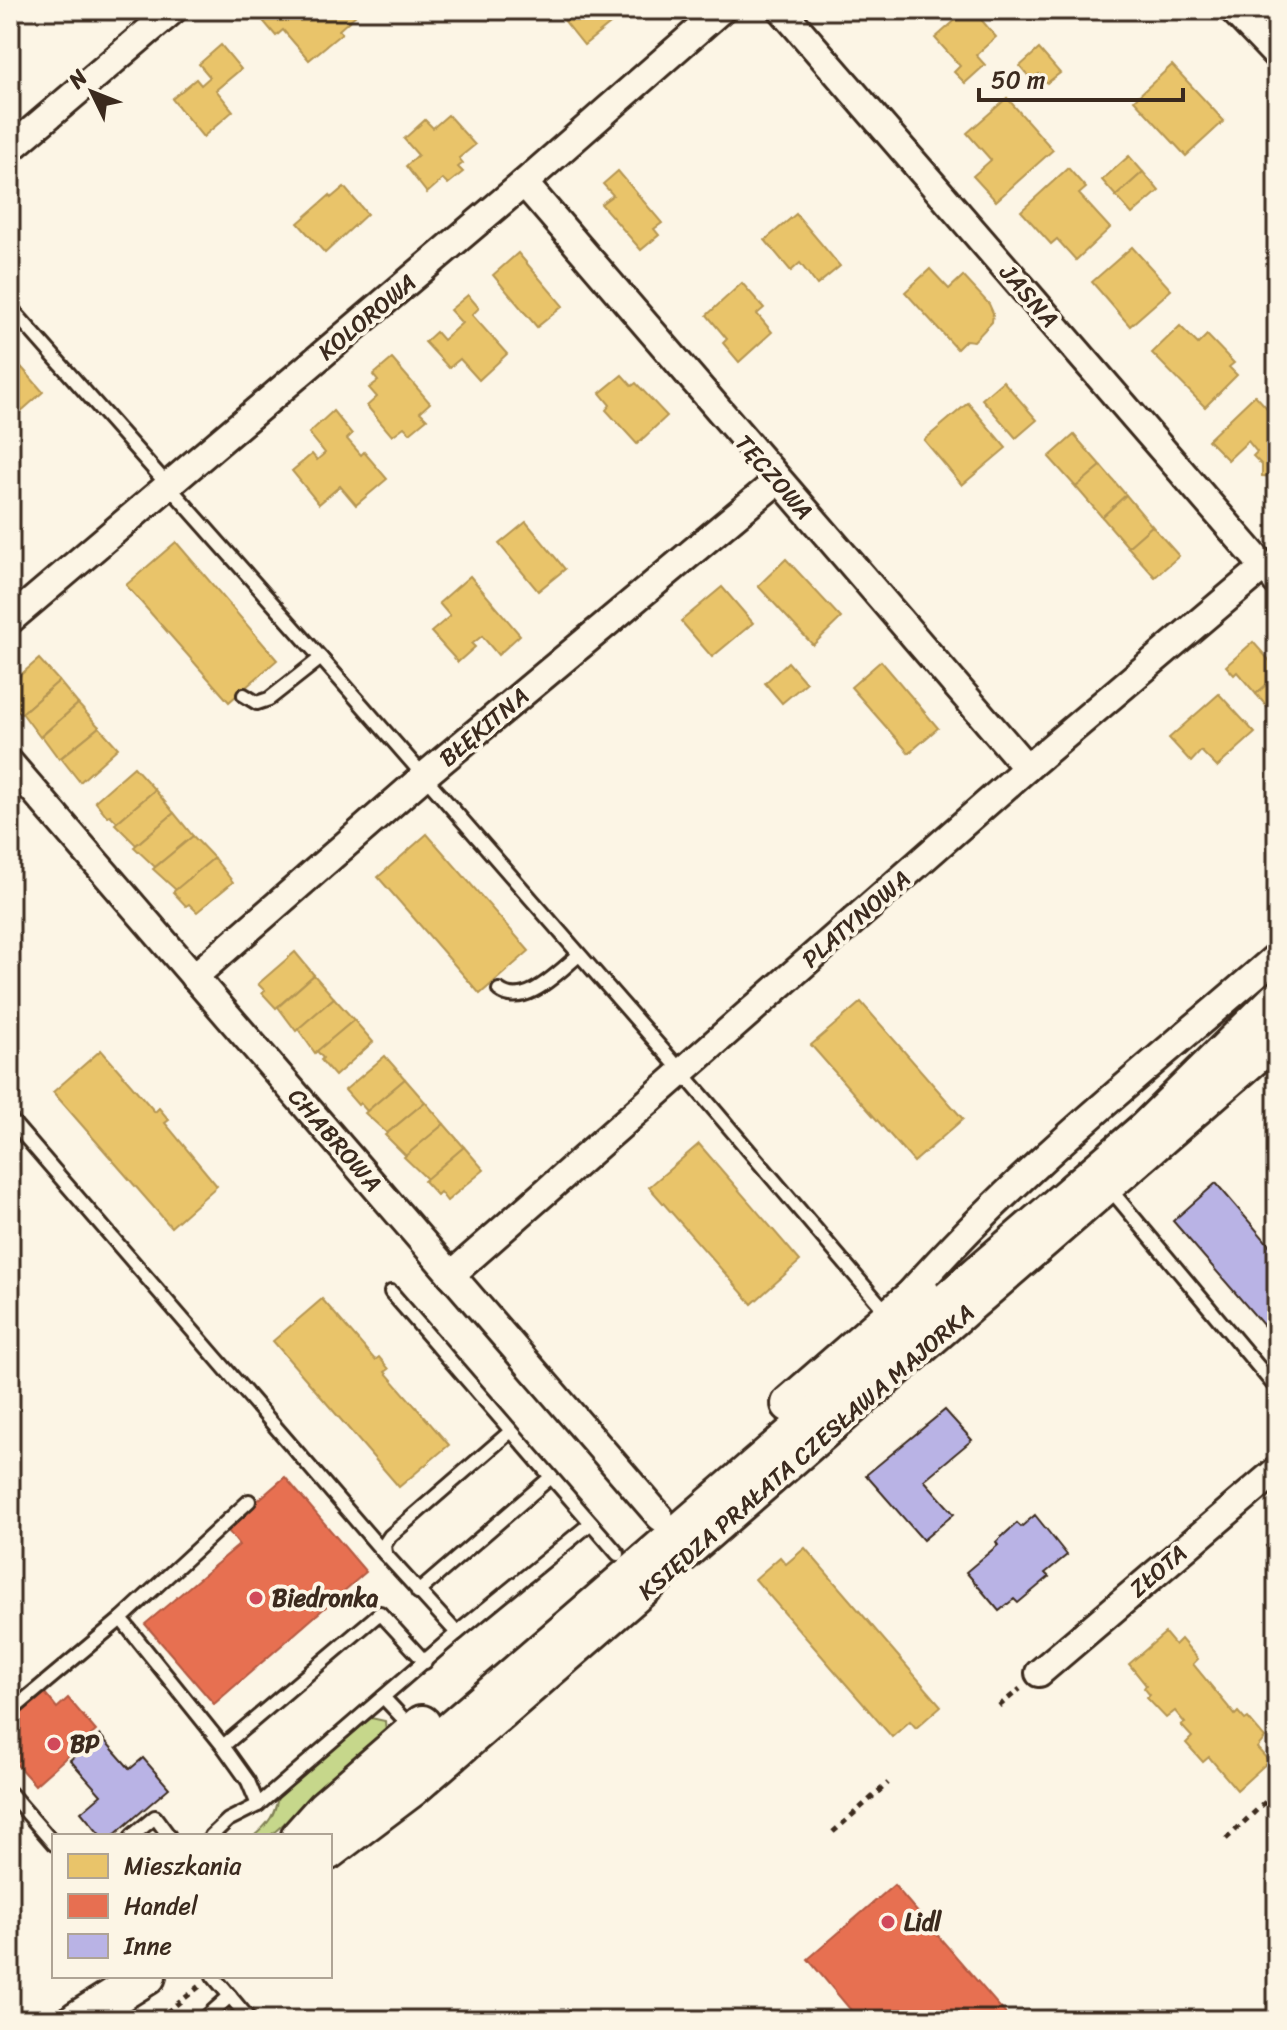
<svg xmlns="http://www.w3.org/2000/svg" width="1287" height="2030" font-family="Sriracha,sans-serif">
<style>
.green{fill:#c6d78b;stroke:#808054;stroke-width:2}
.homes{fill:#e9c46a;stroke:#b59653;stroke-width:2}
.shops{fill:#e76f51;stroke:#b35a42;stroke-width:2}
.building{fill:#b9b3e5;stroke:#3b2a1e;stroke-width:2}
.lines{fill:none;stroke-linecap:round;stroke-linejoin:round}
.lane-casing{stroke:#3b2a1e;stroke-width:18}
.street-casing{stroke:#3b2a1e;stroke-width:32}
.secondary-casing{stroke:#3b2a1e;stroke-width:42}
.path{stroke:#3b2a1e;stroke-width:5;stroke-dasharray:6 6;stroke-linecap:butt}
.lane{stroke:#fcf5e5;stroke-width:12}
.street{stroke:#fcf5e5;stroke-width:26}
.secondary{stroke:#fcf5e5;stroke-width:36}
.poi-dot{fill:#d1495b;stroke:#fcf5e5;stroke-width:3}
.labels{text-anchor:middle;dominant-baseline:central;stroke-width:8;stroke-linejoin:round;paint-order:stroke}
.street-label{font-size:24px;fill:#3b2a1e;stroke:#fcf5e5}
.poi-label{font-size:24px;font-weight:bold;fill:#3b2a1e;stroke:#fcf5e5;text-anchor:start}
</style>
<rect width="100%" height="100%" fill="#fcf5e5"/>
<filter id="ink" filterUnits="userSpaceOnUse"><feTurbulence type="fractalNoise" baseFrequency=".0125" numOctaves="2"/><feDisplacementMap in="SourceGraphic" scale="16" xChannelSelector="R" yChannelSelector="G"/><feConvolveMatrix kernelMatrix="1 2 1 2 8 2 1 2 1" color-interpolation-filters="sRGB"/></filter>
<g filter="url(#ink)">
<path class="green" d="M371,1718L385,1721L386,1733L270,1836H254C269,1823 275,1815 278,1796Z"/>
<g class="homes">
<polygon points="254,10 352,10 356,15 339,30 342,33 309,60 283,30 276,36"/>
<polygon points="556,10 607,10 615,20 584,45"/>
<polygon points="967,10 973,10 996,37 976,55 985,65 965,83 954,72 960,66 935,38"/>
<polygon points="221,45 241,69 216,90 233,111 203,137 172,99 196,79 201,85 210,77 199,64"/>
<polygon points="1039,49 1060,73 1047,83 1039,74 1032,80 1020,66"/>
<polygon points="1172,65 1224,121 1186,156 1134,100"/>
<polygon points="1007,98 1053,150 996,201 973,176 991,160 967,133"/>
<polygon points="448,115 475,145 459,158 463,163 458,167 463,172 448,184 443,179 427,193 406,166 418,155 404,139 425,120 433,128"/>
<polygon points="1129,156 1143,172 1116,196 1102,180"/>
<polygon points="1068,168 1086,188 1079,194 1110,228 1076,260 1057,239 1051,244 1021,211"/>
<polygon points="618,171 662,223 654,229 659,235 641,250 601,204 613,195 603,184"/>
<polygon points="1143,172 1159,191 1132,214 1116,196"/>
<polygon points="344,187 367,214 325,253 298,223 330,195 331,198"/>
<polygon points="796,214 840,266 817,285 800,263 791,271 765,240"/>
<polygon points="1132,247 1171,290 1130,326 1092,282"/>
<polygon points="518,253 563,306 537,327 493,275"/>
<polygon points="930,269 949,289 963,276 989,304 993,313 992,322 974,341 966,340 957,349 905,292"/>
<polygon points="742,283 764,308 757,314 772,332 739,362 723,343 727,339 707,315"/>
<polygon points="468,295 479,308 472,315 507,354 479,380 460,359 449,368 425,342 436,332 443,340 462,323 450,310"/>
<polygon points="1180,326 1198,344 1207,335 1234,363 1229,367 1237,375 1205,407 1152,353"/>
<polygon points="10,354 43,392 10,421"/>
<polygon points="392,359 430,403 420,412 427,419 410,433 404,427 392,436 367,406 377,397 369,388 378,381 373,375"/>
<polygon points="622,375 632,386 636,383 667,416 637,444 606,410 610,405 600,393"/>
<polygon points="1003,381 1037,420 1016,438 982,399"/>
<polygon points="1255,395 1277,419 1277,477 1262,476 1262,465 1253,456 1257,452 1248,441 1228,460 1208,440"/>
<polygon points="968,403 1006,448 962,485 924,440"/>
<polygon points="333,411 352,434 347,439 361,455 364,452 387,479 356,505 340,486 319,504 292,471 312,454 317,460 325,453 309,433"/>
<polygon points="1074,435 1101,466 1076,487 1049,457"/>
<polygon points="1101,466 1126,495 1102,517 1076,487"/>
<polygon points="1126,495 1152,526 1128,547 1102,517"/>
<polygon points="526,522 565,569 538,591 499,544"/>
<polygon points="1152,526 1179,556 1155,577 1128,547"/>
<polygon points="176,542 277,660 229,702 126,585"/>
<polygon points="786,559 841,618 813,645 758,586"/>
<polygon points="470,576 520,635 498,655 482,636 472,644 475,647 458,662 431,632 450,616 439,603"/>
<polygon points="722,587 753,623 712,657 681,621"/>
<polygon points="1253,642 1277,669 1277,675 1256,694 1237,672 1234,675 1226,666"/>
<polygon points="39,659 59,681 21,714 10,703 10,684"/>
<polygon points="881,661 938,728 909,753 851,687"/>
<polygon points="788,662 806,683 782,703 765,683"/>
<polygon points="1277,675 1277,718 1256,694"/>
<polygon points="59,681 78,704 40,737 22,713"/>
<polygon points="1219,694 1255,733 1217,767 1201,751 1191,762 1169,738"/>
<polygon points="78,704 99,727 59,759 42,736"/>
<polygon points="99,727 118,748 80,782 61,758"/>
<polygon points="134,767 155,790 117,822 110,815 107,816 95,801"/>
<polygon points="155,790 174,813 136,845 115,824"/>
<polygon points="174,813 193,836 155,867 134,847"/>
<polygon points="427,834 529,951 480,994 378,877"/>
<polygon points="193,836 214,858 176,890 153,869"/>
<polygon points="214,858 233,882 197,912 189,904 186,906 173,892"/>
<polygon points="295,952 314,975 276,1008 262,993 265,991 258,984"/>
<polygon points="314,975 334,998 296,1031 278,1007"/>
<polygon points="334,998 354,1020 315,1053 298,1029"/>
<polygon points="861,1002 963,1119 914,1162 811,1045"/>
<polygon points="354,1020 373,1042 335,1076 321,1060 323,1058 317,1051"/>
<polygon points="101,1050 155,1112 159,1108 169,1120 165,1123 217,1186 171,1227 53,1092"/>
<polygon points="385,1056 405,1079 367,1111 360,1103 358,1105 345,1090"/>
<polygon points="405,1079 425,1102 387,1133 365,1113"/>
<polygon points="425,1102 444,1124 406,1156 385,1135"/>
<polygon points="444,1124 464,1147 427,1179 404,1157"/>
<polygon points="699,1144 800,1261 752,1304 649,1187"/>
<polygon points="464,1147 484,1170 447,1201 440,1192 437,1195 424,1181"/>
<polygon points="322,1299 375,1360 379,1357 389,1369 385,1372 449,1445 399,1487 273,1341"/>
<polygon points="805,1548 941,1706 916,1728 910,1721 892,1737 755,1579 780,1557 786,1564"/>
<polygon points="1165,1633 1175,1645 1181,1639 1198,1659 1193,1664 1235,1715 1238,1712 1245,1720 1248,1718 1265,1738 1257,1748 1269,1761 1237,1790 1209,1757 1203,1762 1186,1743 1192,1737 1181,1725 1185,1723 1175,1711 1166,1718 1147,1698 1150,1695 1144,1688 1146,1685 1129,1664"/>
</g>
<g class="shops">
<polygon points="285,1477 366,1572 214,1704 145,1624 239,1545 226,1528"/>
<polygon points="44,1692 57,1708 68,1698 96,1731 35,1785 10,1757 10,1750 17,1744 10,1735 10,1723"/>
<polygon points="894,1885 1011,2020 849,2020 855,2015 808,1959"/>
</g>
<g class="building">
<polygon points="1216,1183 1277,1254 1277,1341 1173,1221"/>
<polygon points="945,1410 972,1440 924,1480 954,1514 923,1540 866,1475"/>
<polygon points="1035,1515 1067,1555 1045,1573 1049,1577 1018,1603 1014,1599 999,1611 966,1572 998,1545 996,1542 1017,1523 1021,1527"/>
<polygon points="1277,1537 1277,1563 1266,1546"/>
<polygon points="100,1735 130,1769 143,1758 169,1788 113,1836 101,1836 81,1812 101,1795 70,1760"/>
</g>
<g class="lines">
<g class="lane-casing">
<g id="lane">
<polyline points="10,307 321,658 682,1072 888,1314"/>
<polyline points="244,695 257,703 269,699 321,658"/>
<path d="M499,990C525,1010 560,970 579,955"/>
<polyline points="10,1119 385,1554"/>
<polyline points="1110,1189 1277,1389"/>
<polyline points="391,1292 618,1554"/>
<polyline points="511,1431 390,1536 384,1545 385,1554 457,1633 591,1523"/>
<polyline points="418,1592 551,1477"/>
<polyline points="121,1619 249,1501"/>
<polyline points="383,1697 412,1728"/>
<polyline points="10,1712 121,1619 223,1746 248,1781 258,1805"/>
<polyline points="223,1746 380,1613 425,1662"/>
<polyline points="10,1793 54,1844"/>
<polyline points="132,1836 155,1817 169,1836"/>
<polyline points="211,1836 228,1820 258,1805 457,1633"/>
<polyline points="213,1976 250,2020"/>
<polyline points="203,2020 230,1996"/>
</g>
</g>
<g class="street-casing">
<g id="street">
<polyline points="782,10 1277,582"/>
<polyline points="1233,10 1277,56"/>
<polyline points="10,149 173,10"/>
<polyline points="524,183 1027,768"/>
<polyline points="10,620 524,183 721,10"/>
<polyline points="10,763 660,1517"/>
<polyline points="194,977 424,776 777,481"/>
<polyline points="451,1275 1027,768 1264,567"/>
<path d="M904,1300C1015,1172 1150,1067 1277,956"/>
<polyline points="1039,1673 1277,1470"/>
<polyline points="330,1856 415,1792 1277,1043"/>
</g>
</g>
<g class="secondary-casing">
<g id="secondary">
<polyline points="790,1404 920,1291"/>
<polyline points="300,1836 325,1808 422,1724"/>
<polyline points="328,1836 1146,1129 1277,1000"/>
<polyline points="77,2020 147,1976"/>
</g>
</g>
<g class="path">
<polyline points="999,1706 1020,1689"/>
<polyline points="833,1832 888,1783"/>
<polyline points="1226,1839 1277,1791"/>
<polyline points="157,2020 200,1986"/>
</g>
<use href="#lane" class="lane"/>
<use href="#street" class="street"/>
<use href="#secondary" class="secondary"/>
</g>
</g>
<g class="poi-dot">
<circle cx="256" cy="1598" r="8"/>
<circle cx="54" cy="1744" r="8"/>
<circle cx="888" cy="1922" r="8"/>
</g>
<g class="labels">
<g class="street-label">
<text transform="translate(1029 296) rotate(49)">JASNA</text>
<text transform="translate(367 317) rotate(-40)">KOLOROWA</text>
<text transform="translate(774 477) rotate(49)">TĘCZOWA</text>
<text transform="translate(484 727) rotate(-40)">BŁĘKITNA</text>
<text transform="translate(856 919) rotate(-41)">PLATYNOWA</text>
<text transform="translate(335 1140) rotate(49)">CHABROWA</text>
<text transform="translate(806 1452) rotate(-41)">KSIĘDZA PRAŁATA CZESŁAWA MAJORKA</text>
<text transform="translate(1158 1571) rotate(-40)">ZŁOTA</text>
</g>
<g class="poi-label">
<text x="272" y="1598">Biedronka</text>
<text x="70" y="1744">BP</text>
<text x="904" y="1922">Lidl</text>
</g>
</g>
<rect width="1287" height="2030" fill="none" stroke="#fcf5e5" stroke-width="40"/>
<rect x="20" y="20" width="1247" height="1990" fill="none" stroke="#3b2a1e" stroke-width="3" filter="url(#ink)"/>
<rect x="52" y="1834" width="280" height="144" fill="#fcf5e5" stroke="#afa495" stroke-width="2"/>
<rect x="68" y="1854" width="40" height="24" fill="#e9c46a" stroke="#afa495" stroke-width="2"/>
<text x="124" y="1874" font-size="24" fill="#3b2a1e">Mieszkania</text>
<rect x="68" y="1894" width="40" height="24" fill="#e76f51" stroke="#afa495" stroke-width="2"/>
<text x="124" y="1914" font-size="24" fill="#3b2a1e">Handel</text>
<rect x="68" y="1934" width="40" height="24" fill="#b9b3e5" stroke="#afa495" stroke-width="2"/>
<text x="124" y="1954" font-size="24" fill="#3b2a1e">Inne</text>
<g transform="translate(92 92) rotate(313)" stroke="#fcf5e5" stroke-width="6" paint-order="stroke">
<path d="M0-6L14 30L0 20L-14 30Z" fill="#3b2a1e"/>
<text y="-12" font-size="22" font-weight="bold" text-anchor="middle" fill="#3b2a1e">N</text>
</g>
<path d="M979 88v12h204v-12" fill="none" stroke="#3b2a1e" stroke-width="4"/>
<text x="991" y="88" font-size="24" fill="#3b2a1e" stroke="#fcf5e5" stroke-width="6" paint-order="stroke">50 m</text>
</svg>
